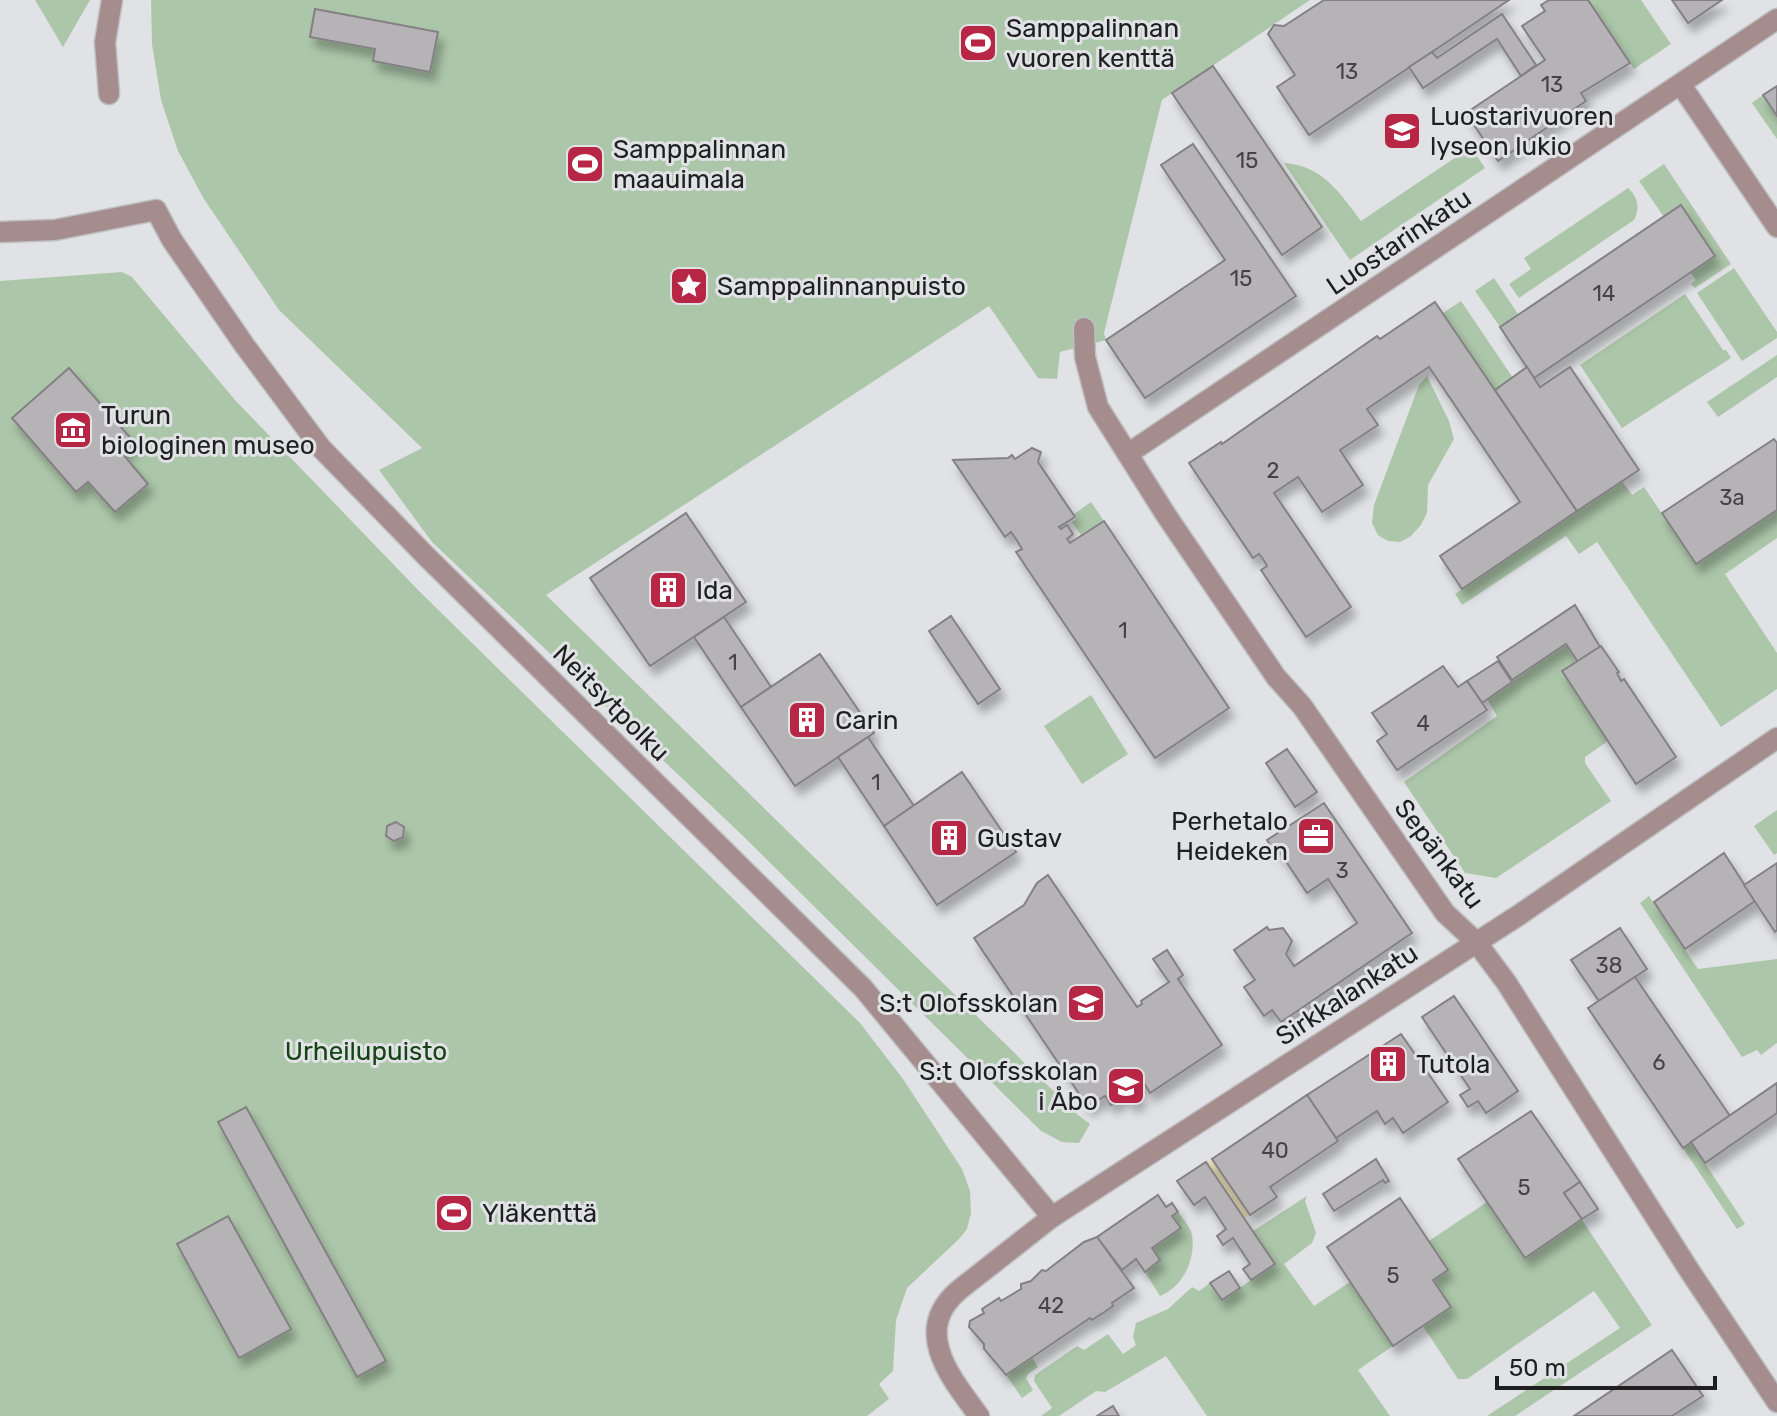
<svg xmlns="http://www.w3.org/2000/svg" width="1777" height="1416" font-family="Rubik,sans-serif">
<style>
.green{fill:#acc6a9}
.sand{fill:#e3d9b4}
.building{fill:#b5b3b5;stroke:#838183;stroke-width:2;filter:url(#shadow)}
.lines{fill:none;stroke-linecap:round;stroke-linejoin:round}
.minor-casing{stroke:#bebfc2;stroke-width:23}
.minor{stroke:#a48d8c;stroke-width:20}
.labels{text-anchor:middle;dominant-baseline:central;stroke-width:6;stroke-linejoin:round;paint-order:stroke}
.number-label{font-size:22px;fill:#444445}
.poi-label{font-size:26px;fill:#1f1f20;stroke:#e1e2e5;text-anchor:start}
.street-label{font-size:26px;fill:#1f1f20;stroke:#e1e2e5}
.park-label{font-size:26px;fill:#144413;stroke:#e1e2e5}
</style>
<defs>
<filter id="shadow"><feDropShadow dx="5" dy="9" stdDeviation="4" flood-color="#0004"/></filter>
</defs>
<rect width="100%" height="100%" fill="#e1e2e5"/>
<g class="green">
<polygon points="35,0 90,0 63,47"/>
<polygon points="151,0 1310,0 1162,100 1104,333 1106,340 1060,352 1057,379 1038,378 989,306 546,595 1078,1115 1090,1124 1079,1143 1062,1142 1041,1131 741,834 432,542 379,470 422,448 279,310 204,199 178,151 161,100 152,44"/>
<polygon points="1588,0 1641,0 1671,44 1634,69"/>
<polygon points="1763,95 1777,116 1777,139 1752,103"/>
<path d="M1471,147L1485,168L1350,260L1284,163C1322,165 1340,193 1361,221Z"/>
<polygon points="1664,164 1731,264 1695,288 1691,284 1696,280 1690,272 1715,255 1681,205 1664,217 1639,181"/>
<path d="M1628,188C1638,197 1640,208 1634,220L1519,298L1509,284L1531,269L1524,258Z"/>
<polygon points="1734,268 1777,332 1777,338 1742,361 1697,293"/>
<polygon points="122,272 132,277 235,400 419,591 860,1023 903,1079 962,1169 970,1191 971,1213 967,1229 959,1239 907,1288 896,1320 893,1371 879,1384 889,1399 867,1416 0,1416 0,281"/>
<polygon points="1494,278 1518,314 1500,327 1475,291"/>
<polygon points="1685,294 1723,350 1726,350 1731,358 1622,428 1580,365"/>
<polygon points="1461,301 1513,378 1495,390 1443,313"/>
<polygon points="1777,355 1777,377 1718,417 1707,402"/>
<polygon points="1427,376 1449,421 1454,439 1428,485 1427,513 1421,525 1411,536 1400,542 1388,541 1378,535 1372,523 1374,505 1419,385"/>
<polygon points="1622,481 1632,495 1644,487 1696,564 1777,510 1777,538 1725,574 1777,653 1777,689 1721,727 1597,542 1579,554 1566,536 1462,605 1455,594"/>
<polygon points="1091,502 1104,521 1081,535 1072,522 1077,518 1074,514"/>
<polygon points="1566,644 1578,662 1608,741 1585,757 1585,763 1611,801 1496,878 1465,873 1404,782 1497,716 1487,699"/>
<polygon points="1091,695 1128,754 1082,784 1044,726"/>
<polygon points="1777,810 1777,853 1774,855 1754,826"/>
<polygon points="1649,896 1698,969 1777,959 1777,1043 1761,1055 1757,1050 1742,1057 1640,903"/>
<polygon points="1691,1142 1745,1224 1737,1229 1683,1148"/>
<polygon points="1307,1196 1305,1201 1316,1233 1312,1243 1284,1264 1314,1306 1350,1282 1393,1346 1358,1370 1390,1416 1207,1416 1166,1356 1105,1392 1096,1391 1059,1416 1041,1416 1052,1408 1034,1381 1035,1375 1077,1346 1084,1350 1108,1334 1123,1354 1136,1345 1133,1337 1136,1323 1168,1309 1192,1287 1199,1291 1210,1283 1222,1300 1275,1264 1253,1231"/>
<polygon points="1487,1202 1525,1258 1582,1220 1652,1325 1515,1416 1487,1416 1620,1328 1594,1291 1467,1379 1458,1379 1423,1326 1451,1307 1433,1280 1448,1270 1429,1241"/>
<path d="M1178,1212C1183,1219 1190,1226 1192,1235C1196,1259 1183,1287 1160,1296L1145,1272L1160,1260L1152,1248L1180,1228L1172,1216Z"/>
<polygon points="1032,1357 1038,1367 1028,1374 1026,1378 1033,1390 1022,1398 1006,1375"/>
</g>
<polygon class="sand" points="1212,1159 1250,1215 1244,1218 1207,1163"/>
<g class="building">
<polygon points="1324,0 1509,0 1309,135 1277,87 1295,75 1268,34 1274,25 1284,26"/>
<polygon points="1549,0 1588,0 1630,63 1581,93 1586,101 1498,161 1466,113 1545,60 1522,26 1545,11 1541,5"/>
<polygon points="1672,0 1722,0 1688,23"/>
<polygon points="315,9 438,32 430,72 373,61 375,49 310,37"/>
<polygon points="1502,14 1536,65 1521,76 1497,39 1423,88 1409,67 1432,52 1437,58"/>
<polygon points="1213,66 1322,227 1282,255 1172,93"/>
<polygon points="1777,86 1777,116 1763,95"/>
<polygon points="1193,144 1296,296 1145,398 1106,340 1225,260 1161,165"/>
<polygon points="1681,205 1715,256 1534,378 1500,327"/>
<polygon points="1435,302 1577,511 1462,589 1440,556 1520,502 1429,367 1367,409 1378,425 1340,450 1363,485 1322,512 1298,477 1274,493 1351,607 1306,637 1261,570 1267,566 1263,559 1259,554 1253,558 1189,463 1221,442 1222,444 1377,336 1380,339"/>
<polygon points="1527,367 1540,387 1570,367 1639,470 1577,511 1495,390"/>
<polygon points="69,368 134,442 122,453 148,484 115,512 88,482 76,492 12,418"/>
<polygon points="1774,439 1777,443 1777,510 1696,564 1662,513"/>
<polygon points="1032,448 1041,452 1038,462 1075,517 1059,527 1061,529 1067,525 1073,534 1067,539 1070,543 1104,521 1229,708 1155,758 1016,552 1022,549 1016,539 1011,532 1005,537 953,460 1008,458 1012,455 1015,459"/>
<polygon points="686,513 746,602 650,666 590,578"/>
<polygon points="1575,605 1600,647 1578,662 1566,644 1512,680 1497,657"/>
<polygon points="951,616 1000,689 978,704 929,631"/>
<polygon points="724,617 771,687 741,707 694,637"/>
<polygon points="1601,646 1619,672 1617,673 1621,681 1624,679 1676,757 1636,784 1562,671"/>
<polygon points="820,654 874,733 795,786 741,707"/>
<polygon points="1498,661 1512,682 1482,703 1467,681"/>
<polygon points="1443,666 1458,687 1467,681 1487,710 1397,770 1377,741 1387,734 1372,713"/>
<polygon points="868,737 914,806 884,826 838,757"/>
<polygon points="1287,749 1317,792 1295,807 1266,763"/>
<polygon points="962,772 1016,852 937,905 884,826"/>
<polygon points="1324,803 1412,933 1281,1022 1272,1010 1264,1016 1244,987 1255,980 1234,950 1267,927 1269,930 1283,928 1292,941 1286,954 1294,966 1357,923 1328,879 1307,893 1277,848 1273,850 1267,840"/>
<polygon points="396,822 404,827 403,837 394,841 386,836 387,826"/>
<polygon points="1724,853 1755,901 1685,949 1654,902"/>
<polygon points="1777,863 1777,930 1775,932 1744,885"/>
<polygon points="1048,875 1137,1007 1142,1004 1141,1001 1169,982 1153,959 1167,950 1183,975 1178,979 1222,1045 1150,1093 1144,1083 1136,1088 1142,1097 1132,1104 1126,1095 1111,1105 1105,1096 1088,1107 974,938 1024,905 1037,883"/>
<polygon points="1620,928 1647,969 1599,1001 1571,960"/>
<polygon points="1635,977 1730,1116 1683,1148 1588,1008"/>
<polygon points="1454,996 1518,1091 1486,1113 1478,1101 1468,1107 1460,1095 1470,1089 1422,1017"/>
<polygon points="1401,1034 1448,1102 1403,1133 1393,1118 1385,1124 1377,1111 1336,1138 1307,1095"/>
<polygon points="1777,1083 1777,1113 1705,1163 1691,1142"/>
<polygon points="1307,1095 1338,1141 1270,1187 1277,1197 1250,1215 1212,1159"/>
<polygon points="246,1107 386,1361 357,1377 218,1122"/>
<polygon points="1531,1111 1580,1182 1564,1193 1582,1219 1525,1258 1458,1159"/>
<polygon points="1376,1159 1389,1181 1385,1183 1383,1180 1334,1211 1323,1194"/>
<polygon points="1206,1162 1275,1264 1251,1280 1243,1269 1250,1264 1233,1238 1223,1245 1217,1236 1226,1229 1205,1197 1194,1205 1177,1181"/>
<polygon points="1580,1182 1598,1209 1582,1219 1564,1193"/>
<polygon points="1158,1195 1166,1207 1172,1203 1178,1212 1172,1216 1181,1228 1152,1248 1160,1260 1145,1272 1136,1259 1122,1270 1097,1237"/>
<polygon points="1400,1198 1448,1270 1433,1280 1451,1307 1393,1346 1327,1247"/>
<polygon points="228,1216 291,1329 239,1358 177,1244"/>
<polygon points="1097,1237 1134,1288 1112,1303 1113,1306 1106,1311 1092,1320 1090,1318 1006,1375 984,1349 984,1344 969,1327 970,1321 984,1313 982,1309 999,1298 1001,1301 1021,1289 1021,1284 1031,1281 1042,1270 1046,1271 1084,1242"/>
<polygon points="1229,1271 1240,1288 1222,1300 1210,1283"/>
<polygon points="1672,1350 1703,1396 1672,1416 1574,1416"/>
<polygon points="1113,1406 1119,1416 1097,1416"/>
</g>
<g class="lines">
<g class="minor-casing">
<g id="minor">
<polyline points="1681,85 1777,227"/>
<polyline points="109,94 105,42 112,0"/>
<polyline points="0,232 55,230 156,210 172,240 245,346 321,448 425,555 863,988 1052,1217"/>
<polyline points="1084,328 1085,357 1098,407 1166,515 1276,677 1302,706 1445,913 1476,942 1506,982 1691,1273 1777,1402"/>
<polyline points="1129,453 1777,19"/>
<path d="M979,1416C951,1378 911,1331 959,1290L1052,1217L1519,915L1777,738"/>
</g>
</g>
<use href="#minor" class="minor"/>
</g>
<defs>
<g id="stadium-square" transform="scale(2)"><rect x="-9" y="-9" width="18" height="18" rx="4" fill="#b82645" stroke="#e1e2e5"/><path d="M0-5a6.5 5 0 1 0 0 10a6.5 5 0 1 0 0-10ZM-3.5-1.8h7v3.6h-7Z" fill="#fff"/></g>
<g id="school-square" transform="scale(2)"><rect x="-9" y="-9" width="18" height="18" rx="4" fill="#b82645" stroke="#e1e2e5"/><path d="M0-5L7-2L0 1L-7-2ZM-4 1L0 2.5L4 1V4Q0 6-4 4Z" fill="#fff"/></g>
<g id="sight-square" transform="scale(2)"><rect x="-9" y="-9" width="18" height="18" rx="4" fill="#b82645" stroke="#e1e2e5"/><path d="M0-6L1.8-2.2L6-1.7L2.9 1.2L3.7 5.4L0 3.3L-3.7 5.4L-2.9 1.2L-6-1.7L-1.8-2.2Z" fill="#fff"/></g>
<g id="museum-square" transform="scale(2)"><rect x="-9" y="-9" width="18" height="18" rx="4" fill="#b82645" stroke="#e1e2e5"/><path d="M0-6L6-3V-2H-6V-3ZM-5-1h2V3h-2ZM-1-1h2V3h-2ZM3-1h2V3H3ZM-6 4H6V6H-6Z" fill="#fff"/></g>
<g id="building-square" transform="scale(2)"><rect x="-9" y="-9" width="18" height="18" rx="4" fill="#b82645" stroke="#e1e2e5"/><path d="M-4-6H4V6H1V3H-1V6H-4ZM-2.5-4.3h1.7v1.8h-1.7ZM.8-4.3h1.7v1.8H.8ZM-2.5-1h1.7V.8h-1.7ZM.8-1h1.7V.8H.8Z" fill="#fff"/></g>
<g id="office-square" transform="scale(2)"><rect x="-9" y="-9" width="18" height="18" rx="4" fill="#b82645" stroke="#e1e2e5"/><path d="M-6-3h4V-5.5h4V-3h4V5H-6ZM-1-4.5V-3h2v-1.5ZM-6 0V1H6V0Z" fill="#fff"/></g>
</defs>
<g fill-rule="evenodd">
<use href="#stadium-square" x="978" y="43"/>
<use href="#school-square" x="1402" y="131"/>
<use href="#stadium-square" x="585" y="164"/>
<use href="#sight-square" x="689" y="286"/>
<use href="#museum-square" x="73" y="430"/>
<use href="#building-square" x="668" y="590"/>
<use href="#building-square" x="807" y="720"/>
<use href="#office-square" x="1316" y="836"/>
<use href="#building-square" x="949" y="838"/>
<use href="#school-square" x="1086" y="1003"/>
<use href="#building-square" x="1388" y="1064"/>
<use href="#school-square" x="1126" y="1086"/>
<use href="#stadium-square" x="454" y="1213"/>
</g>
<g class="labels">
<g class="number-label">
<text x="1347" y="71">13</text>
<text x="1552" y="84">13</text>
<text x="1247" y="160">15</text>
<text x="1241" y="278">15</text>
<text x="1604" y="293">14</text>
<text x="1273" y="470">2</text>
<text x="1732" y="497">3a</text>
<text x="1123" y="630">1</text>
<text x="733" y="662">1</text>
<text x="1423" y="723">4</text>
<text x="876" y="782">1</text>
<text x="1342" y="870">3</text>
<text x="1609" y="965">38</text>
<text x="1659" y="1062">6</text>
<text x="1275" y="1150">40</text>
<text x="1524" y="1187">5</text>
<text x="1393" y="1275">5</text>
<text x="1051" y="1305">42</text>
</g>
<g class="poi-label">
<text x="1006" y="28">Samppalinnan<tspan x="1006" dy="30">vuoren kenttä</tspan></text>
<text x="1430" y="116">Luostarivuoren<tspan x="1430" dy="30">lyseon lukio</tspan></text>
<text x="613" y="149">Samppalinnan<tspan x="613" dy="30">maauimala</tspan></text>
<text x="717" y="286">Samppalinnanpuisto</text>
<text x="101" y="415">Turun<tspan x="101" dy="30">biologinen museo</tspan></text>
<text x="696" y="590">Ida</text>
<text x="835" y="720">Carin</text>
<text x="1288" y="821" text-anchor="end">Perhetalo<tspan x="1288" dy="30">Heideken</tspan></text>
<text x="977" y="838">Gustav</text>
<text x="1058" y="1003" text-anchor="end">S:t Olofsskolan</text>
<text x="1416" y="1064">Tutola</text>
<text x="1098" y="1071" text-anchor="end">S:t Olofsskolan<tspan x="1098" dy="30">i Åbo</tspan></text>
<text x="482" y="1213">Yläkenttä</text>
</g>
<g class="street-label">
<text transform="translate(1399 242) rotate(-34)">Luostarinkatu</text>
<text transform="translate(611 703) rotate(45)">Neitsytpolku</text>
<text transform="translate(1439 854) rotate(53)">Sepänkatu</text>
<text transform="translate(1347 995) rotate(-33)">Sirkkalankatu</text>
</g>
<g class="park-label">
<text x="366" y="1051">Urheilupuisto</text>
</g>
</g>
<path d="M1497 1376v12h218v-12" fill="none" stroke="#1f1f20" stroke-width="4"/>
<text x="1509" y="1376" font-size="24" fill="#1f1f20" stroke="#e1e2e5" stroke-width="6" paint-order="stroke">50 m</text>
</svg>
